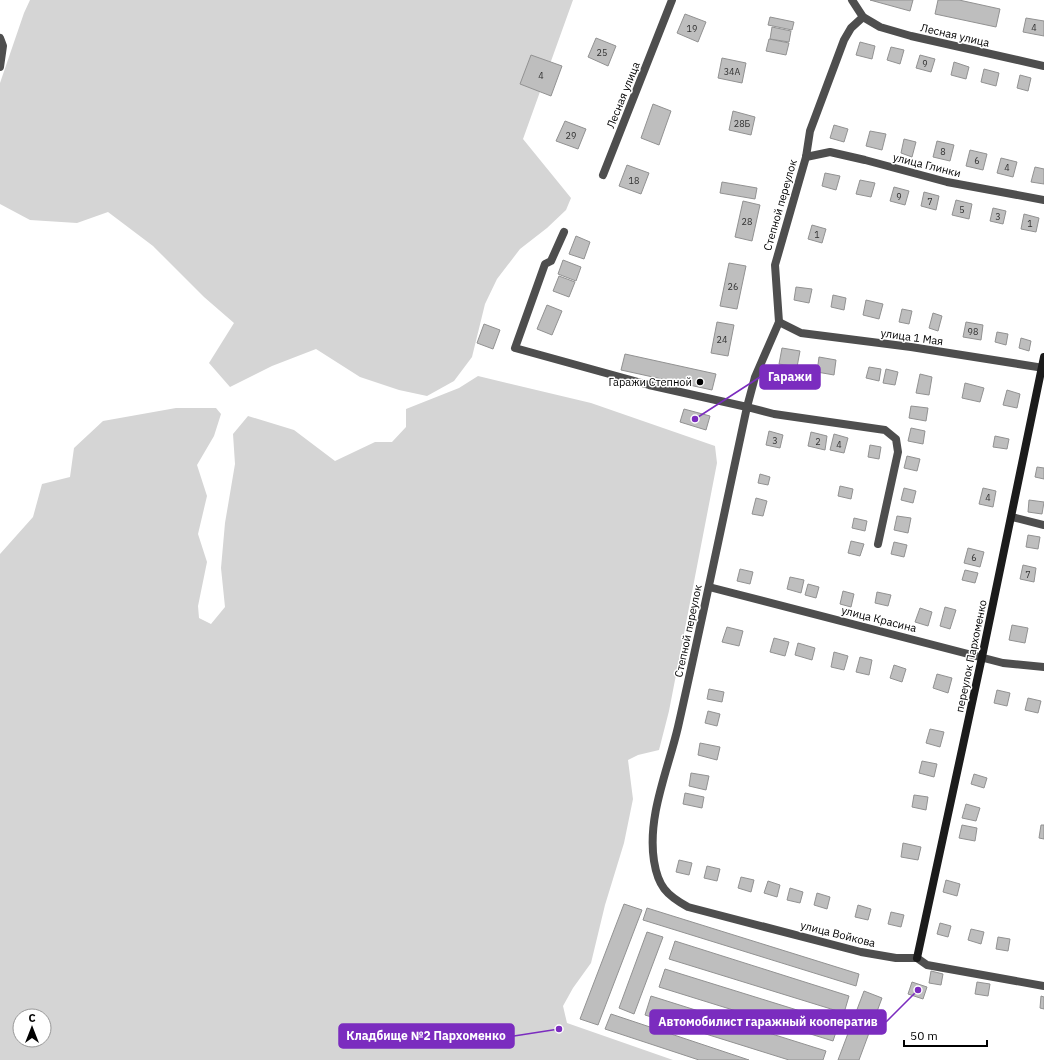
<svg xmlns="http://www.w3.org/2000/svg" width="1044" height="1060" font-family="'IBM Plex Sans',sans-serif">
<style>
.green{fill:#d5d5d5;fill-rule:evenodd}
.building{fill:#bebebe;stroke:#929292}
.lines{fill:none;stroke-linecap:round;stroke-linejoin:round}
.street{stroke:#4e4e4e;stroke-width:8}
.secondary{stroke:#1b1b1b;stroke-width:8}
.poi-dot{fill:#000;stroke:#fff;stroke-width:1.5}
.labels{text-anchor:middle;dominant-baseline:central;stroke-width:3;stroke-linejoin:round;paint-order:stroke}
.number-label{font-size:9px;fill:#303030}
.street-label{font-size:11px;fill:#000;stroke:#fff}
.poi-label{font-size:11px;fill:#000;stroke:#fff;text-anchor:end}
.leader{fill:none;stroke:#7b2cbf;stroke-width:1.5}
.callout-dot{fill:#7b2cbf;stroke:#fff;stroke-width:1.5}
.callout{fill:#7b2cbf;stroke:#7b2cbf;stroke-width:1.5}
.callout-label{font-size:12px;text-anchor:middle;font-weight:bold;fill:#fff}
</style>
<rect width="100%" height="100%" fill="#fff"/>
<g class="green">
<polygon points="30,0 573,0 523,139 571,198 566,210 547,228 520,249 497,279 485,304 472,357 454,381 427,396 399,390 360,377 316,349 272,366 230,387 209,363 234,323 204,297 153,246 108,212 77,223 30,220 0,204 0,83 24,13"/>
<path d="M478,376L591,403L715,446L717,463L669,711L659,750L638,755L628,760L633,799L624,843L605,905L591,963L573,988L563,1006L567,1023L673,1060H0V554L33,517L42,484L70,477L74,448L103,421L176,408H216L221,414L214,436L197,465L207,496L198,534L207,562L198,606L199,618L211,624L225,607L221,568L225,523L235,464L233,434L248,416L294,430L335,461L375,442H392L406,427V409L459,388ZM20,1016H44V1040H20Z"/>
</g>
<g class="building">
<polygon points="870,0 913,0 910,11"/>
<polygon points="938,0 959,0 1000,9 996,27 935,14"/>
<polygon points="685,14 706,22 698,42 677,33"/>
<polygon points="770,17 794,22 792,30 768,25"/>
<polygon points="1026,18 1044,21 1044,36 1023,32"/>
<polygon points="772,27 791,31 789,42 770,39"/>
<polygon points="596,38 616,46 608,66 588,57"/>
<polygon points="769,39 789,43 786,55 766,51"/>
<polygon points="860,42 875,46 872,59 856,55"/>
<polygon points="891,47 904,50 900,64 887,60"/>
<polygon points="531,55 562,66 551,96 520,84"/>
<polygon points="920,55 935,59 931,72 916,68"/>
<polygon points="722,58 746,63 742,83 718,78"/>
<polygon points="954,62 969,67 966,79 951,75"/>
<polygon points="984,69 999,73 996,86 981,82"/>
<polygon points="1020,75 1031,78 1028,91 1017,88"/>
<polygon points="653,104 671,111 659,145 641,138"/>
<polygon points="733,111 755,117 751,135 729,130"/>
<polygon points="565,121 586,129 578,149 556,141"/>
<polygon points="834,125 848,129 844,142 830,138"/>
<polygon points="870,131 886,134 882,150 866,146"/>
<polygon points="904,139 916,142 912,157 901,153"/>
<polygon points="937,141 954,145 950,161 933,157"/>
<polygon points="970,150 987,154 983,170 966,166"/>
<polygon points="1001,158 1017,162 1013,177 997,173"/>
<polygon points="627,165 649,173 641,194 619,186"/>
<polygon points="1035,167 1044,169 1044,184 1031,182"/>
<polygon points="825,173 840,176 836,190 822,186"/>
<polygon points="860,180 875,183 871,197 856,194"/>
<polygon points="722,182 757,188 755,199 720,193"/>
<polygon points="894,187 909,191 905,205 890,201"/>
<polygon points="924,192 939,196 936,210 921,206"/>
<polygon points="956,200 972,204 969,219 952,215"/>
<polygon points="743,201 760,205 752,241 735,237"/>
<polygon points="993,208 1006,211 1003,224 990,221"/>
<polygon points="1024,214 1039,218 1036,232 1021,229"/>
<polygon points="812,225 826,229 822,243 808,239"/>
<polygon points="576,236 590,242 584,259 569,254"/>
<polygon points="563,260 581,267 576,281 558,274"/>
<polygon points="729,263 746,266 737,309 720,306"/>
<polygon points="559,276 575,282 569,297 553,291"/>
<polygon points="796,287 812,289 809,303 794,300"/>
<polygon points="833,295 846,298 844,310 831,307"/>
<polygon points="866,300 883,304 879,319 863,315"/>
<polygon points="547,305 562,311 552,335 537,329"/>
<polygon points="902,309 912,311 909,324 899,322"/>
<polygon points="933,313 942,316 938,331 929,328"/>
<polygon points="717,322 734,325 728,356 711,353"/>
<polygon points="966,322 983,325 981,340 963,337"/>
<polygon points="484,324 500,330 493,349 477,343"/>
<polygon points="997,332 1008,334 1006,345 995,342"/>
<polygon points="1021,338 1031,341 1029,351 1019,348"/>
<polygon points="782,348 800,351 797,367 779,364"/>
<polygon points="625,354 716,374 712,390 621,370"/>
<polygon points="819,357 836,360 834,375 817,372"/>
<polygon points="869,367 881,369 879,381 866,378"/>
<polygon points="886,369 898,372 895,385 883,383"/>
<polygon points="920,374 932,377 929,395 916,393"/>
<polygon points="965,383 984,388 980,402 962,398"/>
<polygon points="1007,390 1020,394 1017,408 1003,405"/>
<polygon points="911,406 928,408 926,421 909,418"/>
<polygon points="684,409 710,416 706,430 680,422"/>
<polygon points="911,428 925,431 923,444 908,441"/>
<polygon points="769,431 783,435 780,448 766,445"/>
<polygon points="811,432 827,436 825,450 808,446"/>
<polygon points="834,434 848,438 844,453 830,450"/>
<polygon points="995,436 1009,439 1007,449 993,447"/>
<polygon points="870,445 881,447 879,459 868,457"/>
<polygon points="907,456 920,459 917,471 904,468"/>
<polygon points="1037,467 1044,468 1044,479 1035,477"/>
<polygon points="760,474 770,477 768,485 758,483"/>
<polygon points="840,486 853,489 851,499 838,496"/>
<polygon points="904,488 916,491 913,503 901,500"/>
<polygon points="983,488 996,491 993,507 979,504"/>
<polygon points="756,498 767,501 763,516 752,514"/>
<polygon points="1029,500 1044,502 1042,514 1028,512"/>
<polygon points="897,516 911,518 908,533 894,530"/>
<polygon points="854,518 867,521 865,531 852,528"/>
<polygon points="1028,535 1040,537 1038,549 1026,547"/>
<polygon points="851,541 864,544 860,556 848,553"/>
<polygon points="894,542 907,545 904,557 891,554"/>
<polygon points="968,548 984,552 980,567 964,563"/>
<polygon points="1023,565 1036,568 1034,582 1020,579"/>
<polygon points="740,569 753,572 750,584 737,581"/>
<polygon points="965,570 978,573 975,583 962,580"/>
<polygon points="790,577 804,580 801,593 787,589"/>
<polygon points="808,584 819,587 816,598 805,595"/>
<polygon points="843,591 854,594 851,607 840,604"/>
<polygon points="877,592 891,595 888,606 875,603"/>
<polygon points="945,607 956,610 950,629 940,626"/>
<polygon points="920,608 932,612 928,626 915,622"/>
<polygon points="1012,625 1028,628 1025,643 1009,640"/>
<polygon points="727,627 743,631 739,646 722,642"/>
<polygon points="774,638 789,642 785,656 770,652"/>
<polygon points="798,643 815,648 812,660 795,655"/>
<polygon points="834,652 848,656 844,670 831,667"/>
<polygon points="860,657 872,660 869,675 856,672"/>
<polygon points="894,665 906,669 902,682 890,678"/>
<polygon points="937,674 952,678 948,693 933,688"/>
<polygon points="709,689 724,692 722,702 707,699"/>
<polygon points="997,690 1010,693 1007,706 994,703"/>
<polygon points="1028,698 1041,701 1038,713 1025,710"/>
<polygon points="708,711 720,714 717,726 705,723"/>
<polygon points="930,729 944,732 940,747 926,743"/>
<polygon points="700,743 720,747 717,760 698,755"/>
<polygon points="922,761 937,764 934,777 919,773"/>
<polygon points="691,773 709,776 706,790 689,786"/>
<polygon points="974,774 987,778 984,788 971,784"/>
<polygon points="685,793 704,797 702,808 683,804"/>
<polygon points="914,795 928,797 926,810 912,807"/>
<polygon points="966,804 980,808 976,821 962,818"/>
<polygon points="962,825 977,828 975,841 959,838"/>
<polygon points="1041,825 1044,825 1044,839 1039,838"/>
<polygon points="903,843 921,847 918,860 901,857"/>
<polygon points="679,860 692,863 689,875 676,872"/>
<polygon points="707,866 720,869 717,881 704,878"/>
<polygon points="741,877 754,880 751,892 738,888"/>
<polygon points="946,880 960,884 957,896 943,892"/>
<polygon points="768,881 780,885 777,897 764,893"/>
<polygon points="790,888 803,892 800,903 787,900"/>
<polygon points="817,893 830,897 827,909 814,905"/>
<polygon points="624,904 642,910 598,1025 580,1019"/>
<polygon points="858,905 871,909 868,920 855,917"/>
<polygon points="647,908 859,974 856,986 643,920"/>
<polygon points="891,912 904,915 901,927 888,924"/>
<polygon points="940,923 951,926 948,937 937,934"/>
<polygon points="971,929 984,932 981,944 968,940"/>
<polygon points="647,932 663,937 634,1014 619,1008"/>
<polygon points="998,937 1010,939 1008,951 996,949"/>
<polygon points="675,941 849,996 844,1013 669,959"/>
<polygon points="665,969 839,1023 833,1041 659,987"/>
<polygon points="931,971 943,974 941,985 929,983"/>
<polygon points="912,982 927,987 923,999 908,994"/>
<polygon points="977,982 990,984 988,996 975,994"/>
<polygon points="864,991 882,998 859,1060 838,1060"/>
<polygon points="651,996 826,1051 823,1060 789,1060 645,1015"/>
<polygon points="1041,996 1044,997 1044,1009 1040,1008"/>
<polygon points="611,1014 749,1060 699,1060 605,1029"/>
</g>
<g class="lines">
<g class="street">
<polyline points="852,0 863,17 880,27 911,36 1044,66"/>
<polyline points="0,38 3,46 0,67"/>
<polyline points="806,157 830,152 865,160 947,182 1044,200"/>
<polyline points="603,175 672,0"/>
<polyline points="564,232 551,261 545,264 515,348 649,385 747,407 755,377 779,322 775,265 806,157 810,131 844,40 851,28 863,17"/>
<polyline points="779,322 801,333 911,347 1044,368"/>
<polyline points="1012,517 1044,525"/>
<path d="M878,544L898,452L896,439L885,430L774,414L747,407C724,514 702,621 678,727C668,770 647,816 654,861C658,886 666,895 688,907L861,952L896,958H917L927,965L1044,986"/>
<polyline points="709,587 1003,663 1044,667"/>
</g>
<polyline class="secondary" points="917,958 982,657 1044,357"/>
</g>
<circle class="poi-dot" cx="700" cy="382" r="4"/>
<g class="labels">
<g class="number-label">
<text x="1034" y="27">4</text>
<text x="692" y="28">19</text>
<text x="602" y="52">25</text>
<text x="925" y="63">9</text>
<text x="732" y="71">34А</text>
<text x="541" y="75">4</text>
<text x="742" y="123">28Б</text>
<text x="571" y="135">29</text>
<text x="943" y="151">8</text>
<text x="977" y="160">6</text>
<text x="1007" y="167">4</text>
<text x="634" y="180">18</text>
<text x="899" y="196">9</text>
<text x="930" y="201">7</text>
<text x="962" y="209">5</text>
<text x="998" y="216">3</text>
<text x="747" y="221">28</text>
<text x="1030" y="223">1</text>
<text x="817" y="234">1</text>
<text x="733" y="286">26</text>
<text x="973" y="331">98</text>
<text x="722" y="339">24</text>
<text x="775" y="440">3</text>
<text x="818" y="441">2</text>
<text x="839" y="444">4</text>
<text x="988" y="497">4</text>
<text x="974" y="557">6</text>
<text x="1028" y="574">7</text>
</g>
<g class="street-label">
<text transform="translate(955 35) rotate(13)">Лесная улица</text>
<text transform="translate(623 95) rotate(-68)">Лесная улица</text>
<text transform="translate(927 165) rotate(14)">улица Глинки</text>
<text transform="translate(780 205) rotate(-74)">Степной переулок</text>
<text transform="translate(912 337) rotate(8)">улица 1 Мая</text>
<text transform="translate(879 619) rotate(14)">улица Красина</text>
<text transform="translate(688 631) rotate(-78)">Степной переулок</text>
<text transform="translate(971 656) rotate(-78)">переулок Пархоменко</text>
<text transform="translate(838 934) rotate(14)">улица Войкова</text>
</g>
<g class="poi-label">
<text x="692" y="382">Гаражи Степной</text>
</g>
</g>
<path class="leader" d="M695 419L760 377M918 990L886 1022M559 1029L514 1036"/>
<g class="callout-dot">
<circle cx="695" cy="419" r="4"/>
<circle cx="918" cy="990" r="4"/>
<circle cx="559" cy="1029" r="4"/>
</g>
<g class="callout">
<rect x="760" y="365" width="60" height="24" rx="4"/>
<rect x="650" y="1010" width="236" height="24" rx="4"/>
<rect x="339" y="1024" width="175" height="24" rx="4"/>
</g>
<g class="callout-label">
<text x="790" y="381">Гаражи</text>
<text x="768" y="1026">Автомобилист гаражный кооператив</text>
<text x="426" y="1040">Кладбище №2 Пархоменко</text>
</g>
<g transform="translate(32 1028)"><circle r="19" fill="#ffffff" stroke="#999999"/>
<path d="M0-3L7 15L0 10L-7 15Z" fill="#000000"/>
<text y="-6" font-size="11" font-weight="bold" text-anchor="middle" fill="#000000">С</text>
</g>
<path d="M904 1040v6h83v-6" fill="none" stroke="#000000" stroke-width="2"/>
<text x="910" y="1040" font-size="12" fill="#000000" stroke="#ffffff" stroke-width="3" paint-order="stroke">50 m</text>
</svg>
